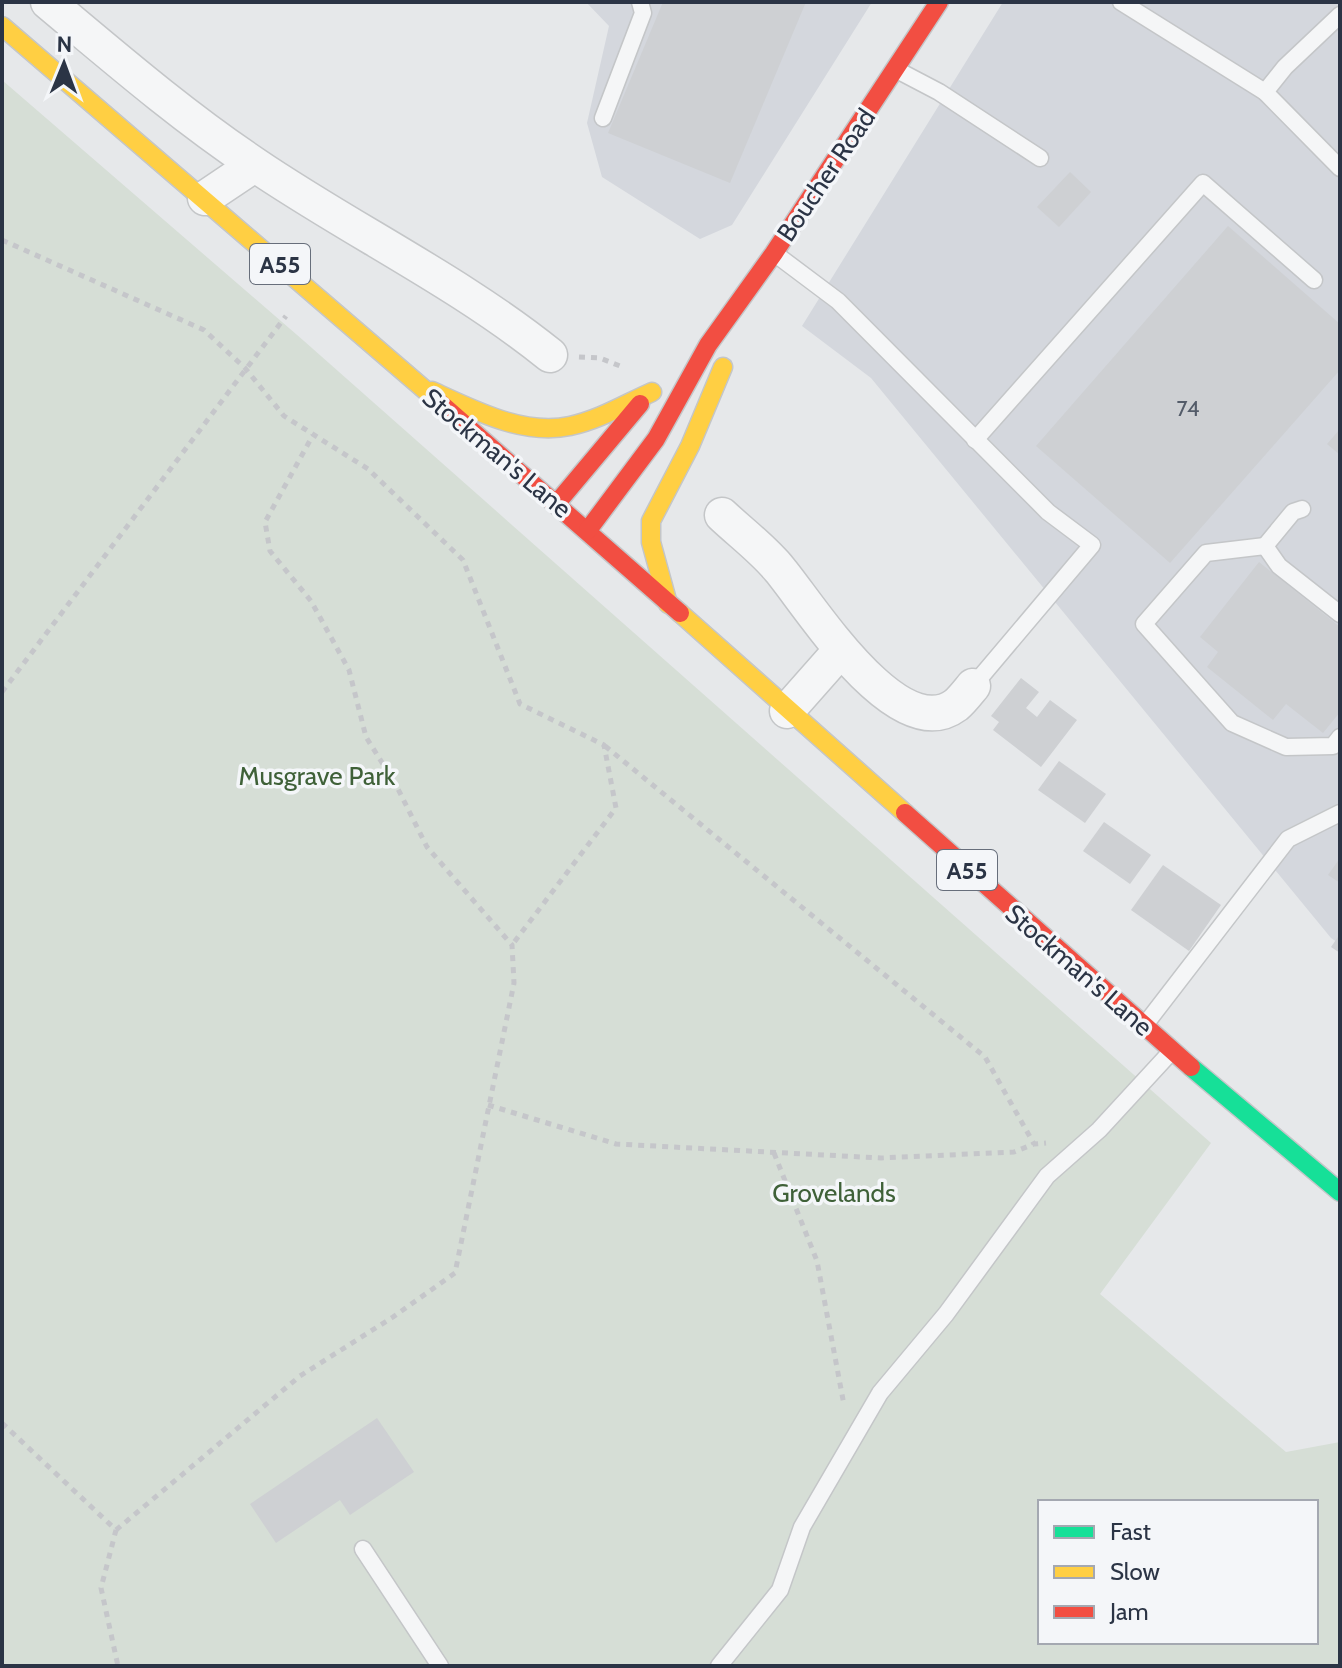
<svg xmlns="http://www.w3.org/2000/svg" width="1342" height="1668" font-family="Cabin,sans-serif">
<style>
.built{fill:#d4d7dd}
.green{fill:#d6ded6;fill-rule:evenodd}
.building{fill:#ced0d3}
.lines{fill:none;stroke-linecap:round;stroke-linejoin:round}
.lane-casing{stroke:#c4c6c8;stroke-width:19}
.street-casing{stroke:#c4c6c8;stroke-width:37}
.fast-casing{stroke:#c4c6c8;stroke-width:21}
.slow-casing{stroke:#c4c6c8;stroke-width:21}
.jam-casing{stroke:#c4c6c8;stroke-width:21}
.path{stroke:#c5c6ca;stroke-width:5;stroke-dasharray:6 6;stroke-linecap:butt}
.lane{stroke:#f5f6f7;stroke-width:16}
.street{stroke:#f5f6f7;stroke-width:34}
.fast{stroke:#16e098;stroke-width:18}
.slow{stroke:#ffcf43;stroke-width:18}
.jam{stroke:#f24e42;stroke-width:18}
.labels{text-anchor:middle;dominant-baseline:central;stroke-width:7;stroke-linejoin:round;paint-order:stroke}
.number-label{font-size:22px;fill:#545c69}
.shield{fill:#f4f6f9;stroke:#676e7b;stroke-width:2}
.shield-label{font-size:24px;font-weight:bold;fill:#2b3445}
.street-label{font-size:26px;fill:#2b3445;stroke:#f4f6f9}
.park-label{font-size:26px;fill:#3f6138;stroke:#f4f6f9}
</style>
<rect width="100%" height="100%" fill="#e6e8ea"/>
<g class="built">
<polygon points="586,2 872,2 732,225 700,239 602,177 587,123 609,26"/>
<polygon points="1003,2 1340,2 1340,944 1331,938 871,378 802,326"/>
</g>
<path class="green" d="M2,80L304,341L1211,1143L1100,1294L1286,1452L1340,1442V1666H2ZM1040,1502H1316V1642H1040Z"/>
<g class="building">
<polygon points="663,2 806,2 730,183 608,133"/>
<polygon points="1070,172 1091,192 1059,227 1037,207"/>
<polygon points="1228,226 1340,324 1340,370 1170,563 1036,446"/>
<polygon points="1340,429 1340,455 1327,444"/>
<polygon points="1259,562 1340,627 1340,712 1323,733 1286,704 1273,720 1207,667 1218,652 1200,637"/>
<polygon points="1021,678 1039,692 1026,708 1037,717 1050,700 1077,720 1041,767 993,730 999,722 991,716"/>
<polygon points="1059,761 1106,794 1085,823 1038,790"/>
<polygon points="1104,822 1151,855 1130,884 1083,851"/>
<polygon points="1340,858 1340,883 1328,875"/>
<polygon points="1163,865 1221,905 1189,951 1131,910"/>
<polygon points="1340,934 1340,953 1331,947"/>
<polygon points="377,1418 414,1472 350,1515 340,1500 276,1543 250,1504"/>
</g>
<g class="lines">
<g class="lane-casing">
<g id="lane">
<polyline points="1121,2 1265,92 1340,168"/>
<polyline points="897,70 939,92 1040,158"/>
<polyline points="1265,92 1285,67 1340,15"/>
<polyline points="603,118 643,13 640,2"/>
<polyline points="774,253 838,301 1048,512 1092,545 973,686"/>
<polyline points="975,440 1203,183 1314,280"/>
<polyline points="1302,509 1293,512 1265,546 1279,566 1340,614"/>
<polyline points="1265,546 1206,553 1144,624 1232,723 1286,747 1333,746 1340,737"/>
<polyline points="1144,1026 1288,839 1340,813"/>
<polyline points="363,1549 440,1666"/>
<polyline points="719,1666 780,1590 802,1527 880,1393 946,1314 1047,1176 1099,1130 1169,1054"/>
</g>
</g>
<g class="street-casing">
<g id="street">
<path d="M48,2C115,58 181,115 254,164C351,230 458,281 550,355"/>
<polyline points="205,198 254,165"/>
<path d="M722,515C741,533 764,550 780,570C810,606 898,748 956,705C962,700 968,692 973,686"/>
<polyline points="787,711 840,651"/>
</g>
</g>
<g class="fast-casing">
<polyline id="fast" points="1191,1067 1340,1192"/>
</g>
<g class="slow-casing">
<g id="slow">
<polyline points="2,26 439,402"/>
<path d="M432,391C474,410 523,436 570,426C599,420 625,404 652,392"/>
<polyline points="668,604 651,542 651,521 690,446 723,367"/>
<polyline points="680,613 905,813"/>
</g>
</g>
<g class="jam-casing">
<g id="jam">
<polyline points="439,402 680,613"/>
<polyline points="557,503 640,404"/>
<polyline points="588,530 656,439 708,345 774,253 939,2"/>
<polyline points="905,813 1191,1067"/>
</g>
</g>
<g class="path">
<polyline points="2,240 204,330 245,368 284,416 368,469 463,560 520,704 604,745 616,808 512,945"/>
<polyline points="579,357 600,358 620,366"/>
<polyline points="2,692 286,316"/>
<polyline points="605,746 985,1057 1034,1144"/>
<polyline points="488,1105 616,1144 881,1158 1014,1152 1034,1144 1046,1143"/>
<polyline points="774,1153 817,1261 844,1405"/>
<polyline points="2,1423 116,1530 101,1588 118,1666"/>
<polyline points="116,1530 300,1376 393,1317 455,1273 514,983 512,945 427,847 396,785 366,737 349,670 311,601 270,551 265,522 313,435"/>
</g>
<use href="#lane" class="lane"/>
<use href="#street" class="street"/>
<use href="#fast" class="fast"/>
<use href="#slow" class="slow"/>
<use href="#jam" class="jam"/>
</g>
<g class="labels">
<g class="number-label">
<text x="1188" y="408">74</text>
</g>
<g class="shield">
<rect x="250" y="244" width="60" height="40" rx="6"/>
<rect x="937" y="850" width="60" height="40" rx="6"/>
</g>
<g class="shield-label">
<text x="280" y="264">A55</text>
<text x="967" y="870">A55</text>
</g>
<g class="street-label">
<text transform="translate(826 175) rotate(-56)">Boucher Road</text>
<text transform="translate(497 453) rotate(40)">Stockman's Lane</text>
<text transform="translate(1079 970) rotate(41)">Stockman's Lane</text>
</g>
<g class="park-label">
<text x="317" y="776">Musgrave Park</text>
<text x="834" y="1193">Grovelands</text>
</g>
</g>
<rect width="1342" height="1668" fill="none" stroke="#2b3445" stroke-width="8"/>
<rect x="1038" y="1500" width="280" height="144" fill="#f4f6f9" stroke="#a4a8b1" stroke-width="2"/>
<rect x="1054" y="1526" width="40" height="12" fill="#16e098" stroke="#a4a8b1" stroke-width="2"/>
<text x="1110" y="1540" font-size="24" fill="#2b3445">Fast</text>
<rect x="1054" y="1566" width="40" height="12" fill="#ffcf43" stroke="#a4a8b1" stroke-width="2"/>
<text x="1110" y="1580" font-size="24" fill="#2b3445">Slow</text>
<rect x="1054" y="1606" width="40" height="12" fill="#f24e42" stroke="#a4a8b1" stroke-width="2"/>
<text x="1110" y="1620" font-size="24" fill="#2b3445">Jam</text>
<g transform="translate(64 64) rotate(1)" stroke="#f4f6f9" stroke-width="6" paint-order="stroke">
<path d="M0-6L14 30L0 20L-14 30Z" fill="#2b3445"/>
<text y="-12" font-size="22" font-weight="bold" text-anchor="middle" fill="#2b3445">N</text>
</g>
</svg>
